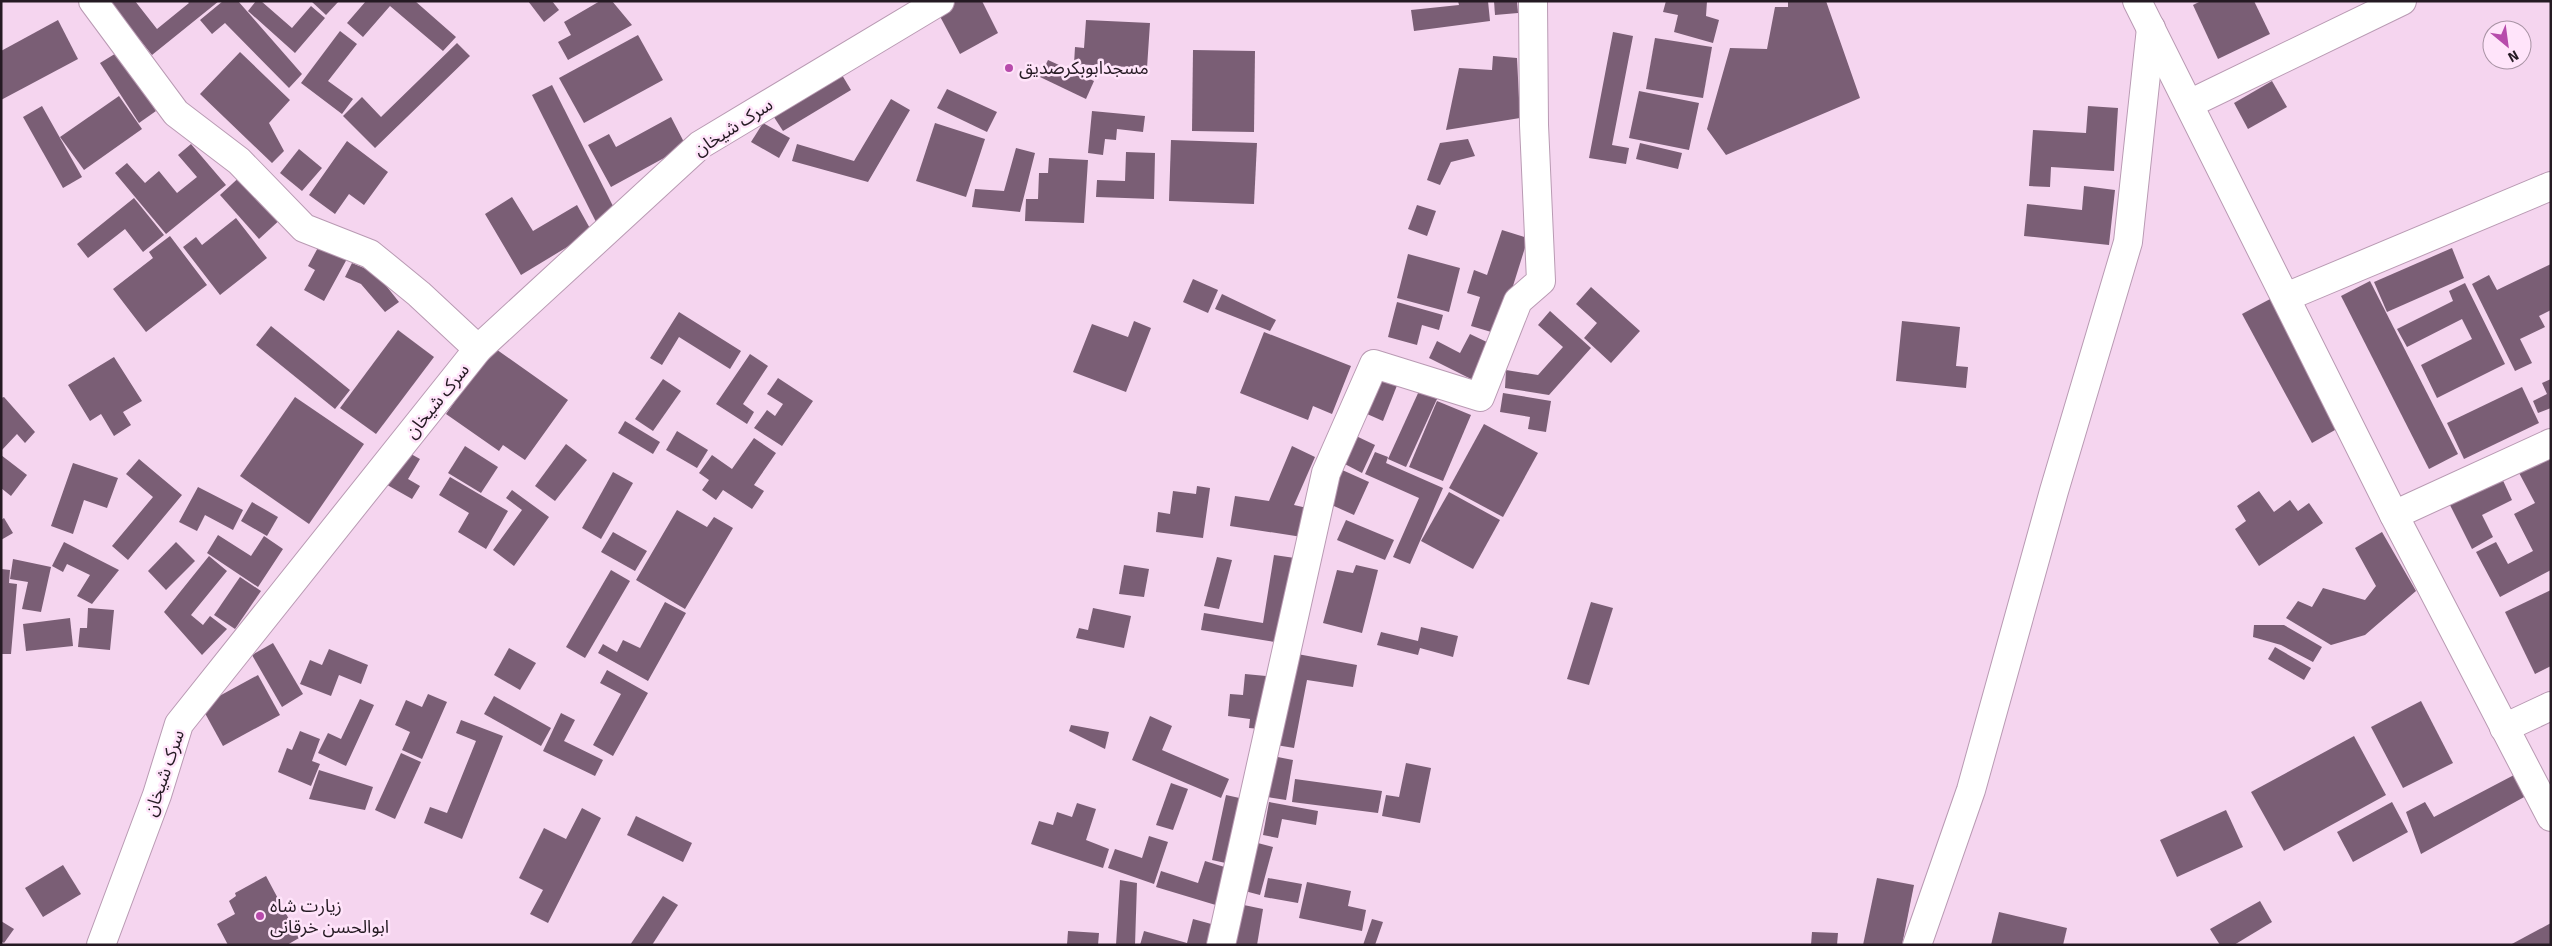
<svg xmlns="http://www.w3.org/2000/svg" width="2552" height="946" font-family="Signika,'Noto Sans Arabic',sans-serif">
<style>
.building{fill:#7a5e75}
.lines{fill:none;stroke-linecap:round;stroke-linejoin:round}
.street-casing{stroke:#b99ab3;stroke-width:30}
.secondary-casing{stroke:#b99ab3;stroke-width:30}
.street{stroke:#fff;stroke-width:28}
.secondary{stroke:#fff;stroke-width:28}
.poi-dot{fill:#b74bab;stroke:#ffe4fa;stroke-width:2}
.labels{text-anchor:middle;dominant-baseline:central;stroke-width:5;stroke-linejoin:round;paint-order:stroke}
.poi-label{font-size:18px;fill:#251a23;stroke:#ffe4fa;text-anchor:start}
.street-label{font-size:18px;fill:#251a23;stroke:#ffe4fa}
</style>
<rect width="100%" height="100%" fill="#f5d5ef"/>
<g class="building">
<polygon points="109,1 135,1 157,29 189,3 187,1 219,1 152,55"/>
<polygon points="223,1 238,1 302,74 289,88 225,23 212,34 200,20"/>
<polygon points="256,1 261,1 292,28 311,6 325,18 295,53 248,11"/>
<polygon points="311,1 339,1 326,15"/>
<polygon points="366,1 415,1 456,37 443,51 390,6 363,37 347,23"/>
<polygon points="528,1 552,1 559,10 544,22"/>
<polygon points="600,1 612,1 632,25 568,60 558,42 571,35 564,22"/>
<polygon points="945,1 982,1 998,33 960,54 935,7"/>
<polygon points="1458,1 1488,1 1490,21 1414,31 1411,10 1459,5"/>
<polygon points="1494,1 1517,1 1518,13 1495,15"/>
<polygon points="1666,1 1707,1 1706,16 1719,20 1713,43 1674,32 1678,15 1663,12"/>
<polygon points="1788,1 1826,1 1860,98 1726,155 1707,129 1730,48 1767,49 1775,7 1788,7"/>
<polygon points="2201,1 2254,1 2270,34 2218,59 2193,5"/>
<polygon points="58,20 78,59 1,100 1,51"/>
<polygon points="1086,20 1150,23 1147,68 1074,64 1075,47 1084,48"/>
<polygon points="340,31 357,44 328,81 353,99 342,114 301,83"/>
<polygon points="1613,32 1633,36 1612,145 1629,148 1626,164 1589,158"/>
<polygon points="638,35 663,80 584,123 559,78"/>
<polygon points="1655,38 1712,47 1703,98 1646,89"/>
<polygon points="457,43 470,56 375,148 343,116 362,97 381,117"/>
<polygon points="1193,50 1255,51 1254,132 1192,131"/>
<polygon points="118,52 156,111 139,123 100,63"/>
<polygon points="240,52 290,100 269,123 284,151 272,163 200,94"/>
<polygon points="1493,56 1517,58 1520,118 1446,130 1459,68 1492,70"/>
<polygon points="1048,60 1094,81 1086,99 1040,77"/>
<polygon points="839,70 851,90 783,131 770,111"/>
<polygon points="2272,81 2287,107 2248,129 2234,103"/>
<polygon points="552,85 616,212 596,222 532,95"/>
<polygon points="947,89 997,112 987,132 937,108"/>
<polygon points="1639,91 1699,103 1689,150 1629,138"/>
<polygon points="119,96 142,129 84,170 60,137"/>
<polygon points="891,99 910,110 868,182 792,161 797,144 854,161"/>
<polygon points="42,106 82,177 63,188 23,117"/>
<polygon points="2088,106 2118,108 2114,171 2051,167 2050,187 2029,186 2033,130 2086,133"/>
<polygon points="1092,111 1145,116 1143,132 1117,129 1116,140 1105,139 1103,155 1088,153"/>
<polygon points="671,117 686,146 611,187 588,145 609,134 616,147"/>
<polygon points="763,123 790,138 779,158 751,142"/>
<polygon points="935,123 985,139 966,197 916,181"/>
<polygon points="1468,139 1475,156 1451,162 1440,185 1427,180 1440,143"/>
<polygon points="1171,140 1257,143 1254,204 1169,201"/>
<polygon points="347,141 388,172 364,205 349,194 335,214 309,195"/>
<polygon points="1640,143 1682,153 1678,169 1636,159"/>
<polygon points="191,144 226,185 166,234 115,173 127,163 145,183 159,171 177,193 197,177 178,155"/>
<polygon points="1016,148 1035,153 1020,212 972,207 975,189 1004,191"/>
<polygon points="299,149 322,168 302,191 280,173"/>
<polygon points="1126,152 1155,153 1154,199 1096,197 1097,180 1125,181"/>
<polygon points="1049,158 1088,160 1084,223 1025,221 1026,199 1038,199 1039,173 1048,173"/>
<polygon points="244,173 283,217 259,239 220,195"/>
<polygon points="2084,186 2115,190 2109,245 2024,236 2027,204 2082,210"/>
<polygon points="512,197 533,231 577,205 592,232 521,275 485,214"/>
<polygon points="134,198 164,235 143,252 125,229 88,258 77,244"/>
<polygon points="1417,205 1436,211 1427,236 1408,229"/>
<polygon points="236,218 267,258 220,295 183,247 196,237 202,245"/>
<polygon points="1502,230 1528,238 1498,334 1471,326 1480,297 1467,293 1474,270 1487,275"/>
<polygon points="170,236 207,285 146,332 113,289 153,258 149,252"/>
<polygon points="321,242 348,257 324,301 304,290 315,270 308,266"/>
<polygon points="2452,248 2464,278 2387,312 2374,282"/>
<polygon points="1408,254 1460,268 1449,312 1397,298"/>
<polygon points="352,263 376,273 399,302 385,312 361,284 345,277"/>
<polygon points="2551,264 2551,310 2539,316 2545,327 2520,339 2532,363 2515,371 2472,284 2489,275 2497,290"/>
<polygon points="1193,279 1218,290 1208,313 1183,302"/>
<polygon points="2370,281 2458,454 2429,469 2341,296"/>
<polygon points="2465,283 2505,364 2437,398 2421,365 2472,339 2462,319 2407,347 2397,329 2453,301 2449,291"/>
<polygon points="1591,287 1640,331 1611,363 1584,338 1597,323 1576,304"/>
<polygon points="1222,294 1276,320 1270,331 1215,309"/>
<polygon points="2272,298 2342,426 2312,443 2242,314"/>
<polygon points="1397,302 1443,315 1439,330 1422,325 1417,345 1388,337"/>
<polygon points="1550,311 1591,348 1549,395 1505,388 1506,370 1538,375 1563,347 1538,325"/>
<polygon points="679,312 741,351 730,369 679,337 662,365 650,358"/>
<polygon points="1134,321 1151,328 1126,392 1073,372 1092,324 1128,337"/>
<polygon points="1902,321 1960,327 1956,366 1968,367 1966,388 1896,381"/>
<polygon points="271,326 350,390 335,409 256,345"/>
<polygon points="398,330 434,357 376,434 340,408"/>
<polygon points="1264,332 1351,366 1332,414 1313,406 1308,420 1240,393"/>
<polygon points="1470,334 1491,344 1473,380 1429,358 1437,341 1460,353"/>
<polygon points="493,347 568,400 525,460 503,445 499,451 446,414"/>
<polygon points="750,354 768,366 743,404 754,412 747,424 716,404"/>
<polygon points="114,357 142,401 123,412 131,425 114,436 101,414 90,421 68,385"/>
<polygon points="1382,377 1398,383 1383,421 1367,414"/>
<polygon points="778,378 813,401 782,446 754,428 767,410 775,416 783,404 767,394"/>
<polygon points="663,379 681,391 653,431 635,419"/>
<polygon points="2551,379 2551,408 2538,413 2533,401 2547,394 2542,383"/>
<polygon points="2522,387 2539,423 2464,459 2447,423"/>
<polygon points="1419,391 1437,399 1406,467 1388,459"/>
<polygon points="1503,393 1551,401 1546,432 1528,429 1530,417 1500,412"/>
<polygon points="4,397 35,432 25,443 17,434 1,451 1,398"/>
<polygon points="295,397 364,444 309,524 240,476"/>
<polygon points="1437,401 1471,415 1443,481 1409,467"/>
<polygon points="625,421 660,442 653,454 618,433"/>
<polygon points="1484,424 1538,453 1503,517 1449,488"/>
<polygon points="677,431 708,450 697,468 666,450"/>
<polygon points="1354,435 1375,445 1362,473 1341,462"/>
<polygon points="754,438 776,453 754,485 764,491 752,509 723,490 716,500 702,490 709,480 699,473 712,455 732,469"/>
<polygon points="566,444 587,460 555,501 535,486"/>
<polygon points="465,446 498,467 481,493 448,473"/>
<polygon points="1292,446 1315,457 1294,505 1307,508 1302,537 1230,526 1235,496 1269,501"/>
<polygon points="402,449 420,459 408,479 420,486 412,499 382,482"/>
<polygon points="1375,452 1388,457 1386,463 1443,488 1410,564 1393,557 1419,498 1365,474"/>
<polygon points="2551,454 2551,570 2500,597 2476,552 2496,542 2508,564 2533,551 2514,514 2535,503 2518,471"/>
<polygon points="1,455 27,475 11,496 1,488"/>
<polygon points="139,459 182,495 128,560 112,546 153,497 126,474"/>
<polygon points="73,463 118,478 107,508 84,500 73,534 51,526"/>
<polygon points="1340,469 1369,482 1354,515 1325,502"/>
<polygon points="613,472 633,483 601,539 582,528"/>
<polygon points="2500,474 2512,500 2482,515 2493,537 2472,549 2448,501"/>
<polygon points="450,477 508,511 486,549 458,532 469,513 439,495"/>
<polygon points="1197,486 1210,488 1203,538 1156,532 1158,512 1170,514 1173,491 1196,494"/>
<polygon points="198,487 243,510 233,530 205,515 197,531 179,522"/>
<polygon points="512,490 549,517 514,566 493,550 522,510 506,498"/>
<polygon points="2259,491 2274,512 2290,500 2298,511 2309,503 2323,523 2259,566 2235,529 2246,521 2237,506"/>
<polygon points="1449,492 1500,520 1473,569 1421,541"/>
<polygon points="252,502 278,517 267,536 241,521"/>
<polygon points="677,510 707,527 714,517 733,528 685,609 636,580"/>
<polygon points="4,518 13,533 1,540 1,520"/>
<polygon points="1346,520 1394,540 1385,560 1337,540"/>
<polygon points="613,532 647,551 635,571 601,552"/>
<polygon points="2382,532 2416,591 2365,635 2331,645 2286,618 2298,601 2312,607 2323,588 2365,600 2376,586 2355,548"/>
<polygon points="218,535 251,556 264,536 283,549 258,587 207,553"/>
<polygon points="64,542 119,570 92,604 77,596 90,575 67,564 63,572 52,566"/>
<polygon points="176,542 195,561 166,590 148,571"/>
<polygon points="1274,555 1295,558 1281,643 1201,630 1204,613 1263,623"/>
<polygon points="209,556 227,571 191,615 203,625 210,616 227,629 202,655 164,612"/>
<polygon points="1217,557 1232,560 1219,609 1204,606"/>
<polygon points="13,559 51,567 41,612 22,609 28,582 10,579"/>
<polygon points="1124,565 1149,569 1144,597 1119,594"/>
<polygon points="1356,565 1378,570 1362,633 1323,623 1337,570 1353,573"/>
<polygon points="1,569 10,570 9,583 17,584 11,654 1,654"/>
<polygon points="611,570 630,581 585,658 566,647"/>
<polygon points="240,577 261,591 235,629 214,615"/>
<polygon points="2551,590 2551,666 2535,674 2505,612"/>
<polygon points="665,602 686,613 648,681 598,653 603,644 617,652 623,640 640,648"/>
<polygon points="1591,602 1613,608 1589,685 1567,679"/>
<polygon points="88,608 114,610 110,650 78,647 80,628 87,628"/>
<polygon points="1093,608 1131,616 1124,648 1076,638 1079,628 1088,630"/>
<polygon points="70,618 73,646 26,651 23,624"/>
<polygon points="2254,625 2284,625 2322,647 2313,662 2281,645 2253,637"/>
<polygon points="1421,627 1458,636 1453,657 1420,648 1418,655 1377,645 1381,632 1418,641"/>
<polygon points="273,643 303,694 282,707 252,655"/>
<polygon points="2275,647 2311,668 2304,680 2268,659"/>
<polygon points="509,648 536,663 520,690 494,675"/>
<polygon points="329,649 368,665 361,684 339,675 331,696 300,684 310,660 322,665"/>
<polygon points="1292,653 1357,665 1353,687 1307,680 1294,748 1270,744"/>
<polygon points="607,670 648,693 613,756 593,745 621,694 600,683"/>
<polygon points="1245,674 1266,676 1260,729 1249,728 1250,719 1228,716 1230,694 1243,695"/>
<polygon points="258,675 280,715 223,746 201,706"/>
<polygon points="428,694 447,702 422,759 402,750 410,732 395,725 406,700 422,707"/>
<polygon points="494,696 551,728 541,746 484,714"/>
<polygon points="360,699 374,705 346,766 318,753 328,733 341,739"/>
<polygon points="2421,701 2453,763 2403,788 2371,727"/>
<polygon points="561,713 575,720 564,741 603,760 595,776 543,751"/>
<polygon points="1150,716 1172,726 1162,750 1229,779 1221,798 1132,760"/>
<polygon points="461,720 503,736 462,839 424,823 430,807 447,813 476,741 456,733"/>
<polygon points="1071,725 1109,732 1105,749 1069,731"/>
<polygon points="300,731 320,739 312,761 320,764 311,786 278,772 287,748 292,750"/>
<polygon points="2354,736 2386,795 2284,851 2251,792"/>
<polygon points="401,753 421,762 395,819 375,810"/>
<polygon points="1267,755 1293,760 1286,800 1260,796"/>
<polygon points="1406,763 1431,768 1420,823 1382,816 1386,795 1399,797"/>
<polygon points="319,770 373,787 365,810 309,799"/>
<polygon points="2514,775 2526,796 2421,854 2406,812 2425,802 2434,817"/>
<polygon points="1295,779 1382,791 1378,813 1292,802"/>
<polygon points="1171,783 1188,789 1173,830 1156,825"/>
<polygon points="1226,795 1244,799 1230,864 1212,860"/>
<polygon points="1269,802 1318,811 1316,825 1282,819 1278,838 1263,835"/>
<polygon points="2392,802 2408,832 2353,862 2337,832"/>
<polygon points="1077,803 1096,809 1086,840 1109,849 1103,868 1031,844 1039,821 1053,825 1057,812 1072,817"/>
<polygon points="582,808 601,818 548,923 530,914 543,890 519,878 544,828 566,839"/>
<polygon points="2226,810 2243,847 2177,877 2160,840"/>
<polygon points="636,816 692,843 683,862 627,835"/>
<polygon points="1149,836 1168,842 1154,884 1108,868 1115,849 1142,858"/>
<polygon points="1254,842 1273,847 1260,895 1241,890"/>
<polygon points="1205,861 1231,869 1219,906 1156,887 1161,871 1198,883"/>
<polygon points="63,865 81,894 43,917 25,888"/>
<polygon points="266,876 299,938 287,945 228,945 217,924 235,914 229,901 236,896 235,893"/>
<polygon points="1268,878 1302,884 1298,903 1264,897"/>
<polygon points="1877,878 1914,885 1902,945 1863,945"/>
<polygon points="1120,880 1137,883 1135,945 1116,945"/>
<polygon points="1307,882 1351,891 1348,906 1366,910 1362,931 1299,918"/>
<polygon points="663,896 678,905 652,945 630,945"/>
<polygon points="2260,901 2272,922 2234,945 2220,945 2210,929"/>
<polygon points="1239,904 1263,909 1257,945 1232,945"/>
<polygon points="1999,912 2067,928 2063,945 1991,945"/>
<polygon points="1193,919 1215,925 1209,945 1140,945 1144,931 1187,943"/>
<polygon points="1372,919 1383,922 1375,945 1363,945"/>
<polygon points="1,921 14,929 4,943 1,941"/>
<polygon points="2551,923 2551,945 2510,945"/>
<polygon points="1068,931 1099,933 1098,945 1067,945"/>
<polygon points="1812,932 1838,933 1837,945 1811,945"/>
</g>
<g class="lines">
<g class="street-casing">
<g id="street">
<polyline points="93,1 176,113 239,161 304,228 370,254 419,294 478,349"/>
<polyline points="2189,104 2402,1"/>
<polyline points="2286,297 2551,186"/>
<polyline points="2394,515 2551,443"/>
<polyline points="2504,728 2551,706"/>
<polyline points="1221,945 1326,473 1374,364 1480,397 1518,301 1541,281 1534,125 1533,1"/>
<polyline points="1917,945 1971,790 2054,491 2128,242 2151,28"/>
</g>
</g>
<g class="secondary-casing">
<g id="secondary">
<polyline points="2137,1 2394,515 2551,817"/>
<polyline points="101,945 157,795 179,724 478,349 700,145 940,1"/>
</g>
</g>
<use href="#street" class="street"/>
<use href="#secondary" class="secondary"/>
</g>
<g class="poi-dot">
<circle cx="1009" cy="68" r="5"/>
<circle cx="260" cy="916" r="5"/>
</g>
<g class="labels">
<g class="poi-label">
<text x="1019" y="68">مسجدابوبکرصدیق</text>
<text x="270" y="906">زیارت شاه<tspan x="270" dy="21">ابوالحسن خرقانی</tspan></text>
</g>
<g class="street-label">
<text transform="translate(733 127) rotate(-33)">سرک شیخان</text>
<text transform="translate(437 401) rotate(-51)">سرک شیخان</text>
<text transform="translate(164 773) rotate(-71)">سرک شیخان</text>
</g>
</g>
<rect width="2552" height="946" fill="none" stroke="#251a23" stroke-width="5"/>
<g transform="translate(2507 45) rotate(151)"><circle r="24" fill="#ffe4fa" stroke="#a893a4"/>
<path d="M0-4L9 19L0 12L-9 19Z" fill="#b74bab"/>
<text y="-8" font-size="14" font-weight="bold" text-anchor="middle" fill="#251a23">N</text>
</g>
</svg>
